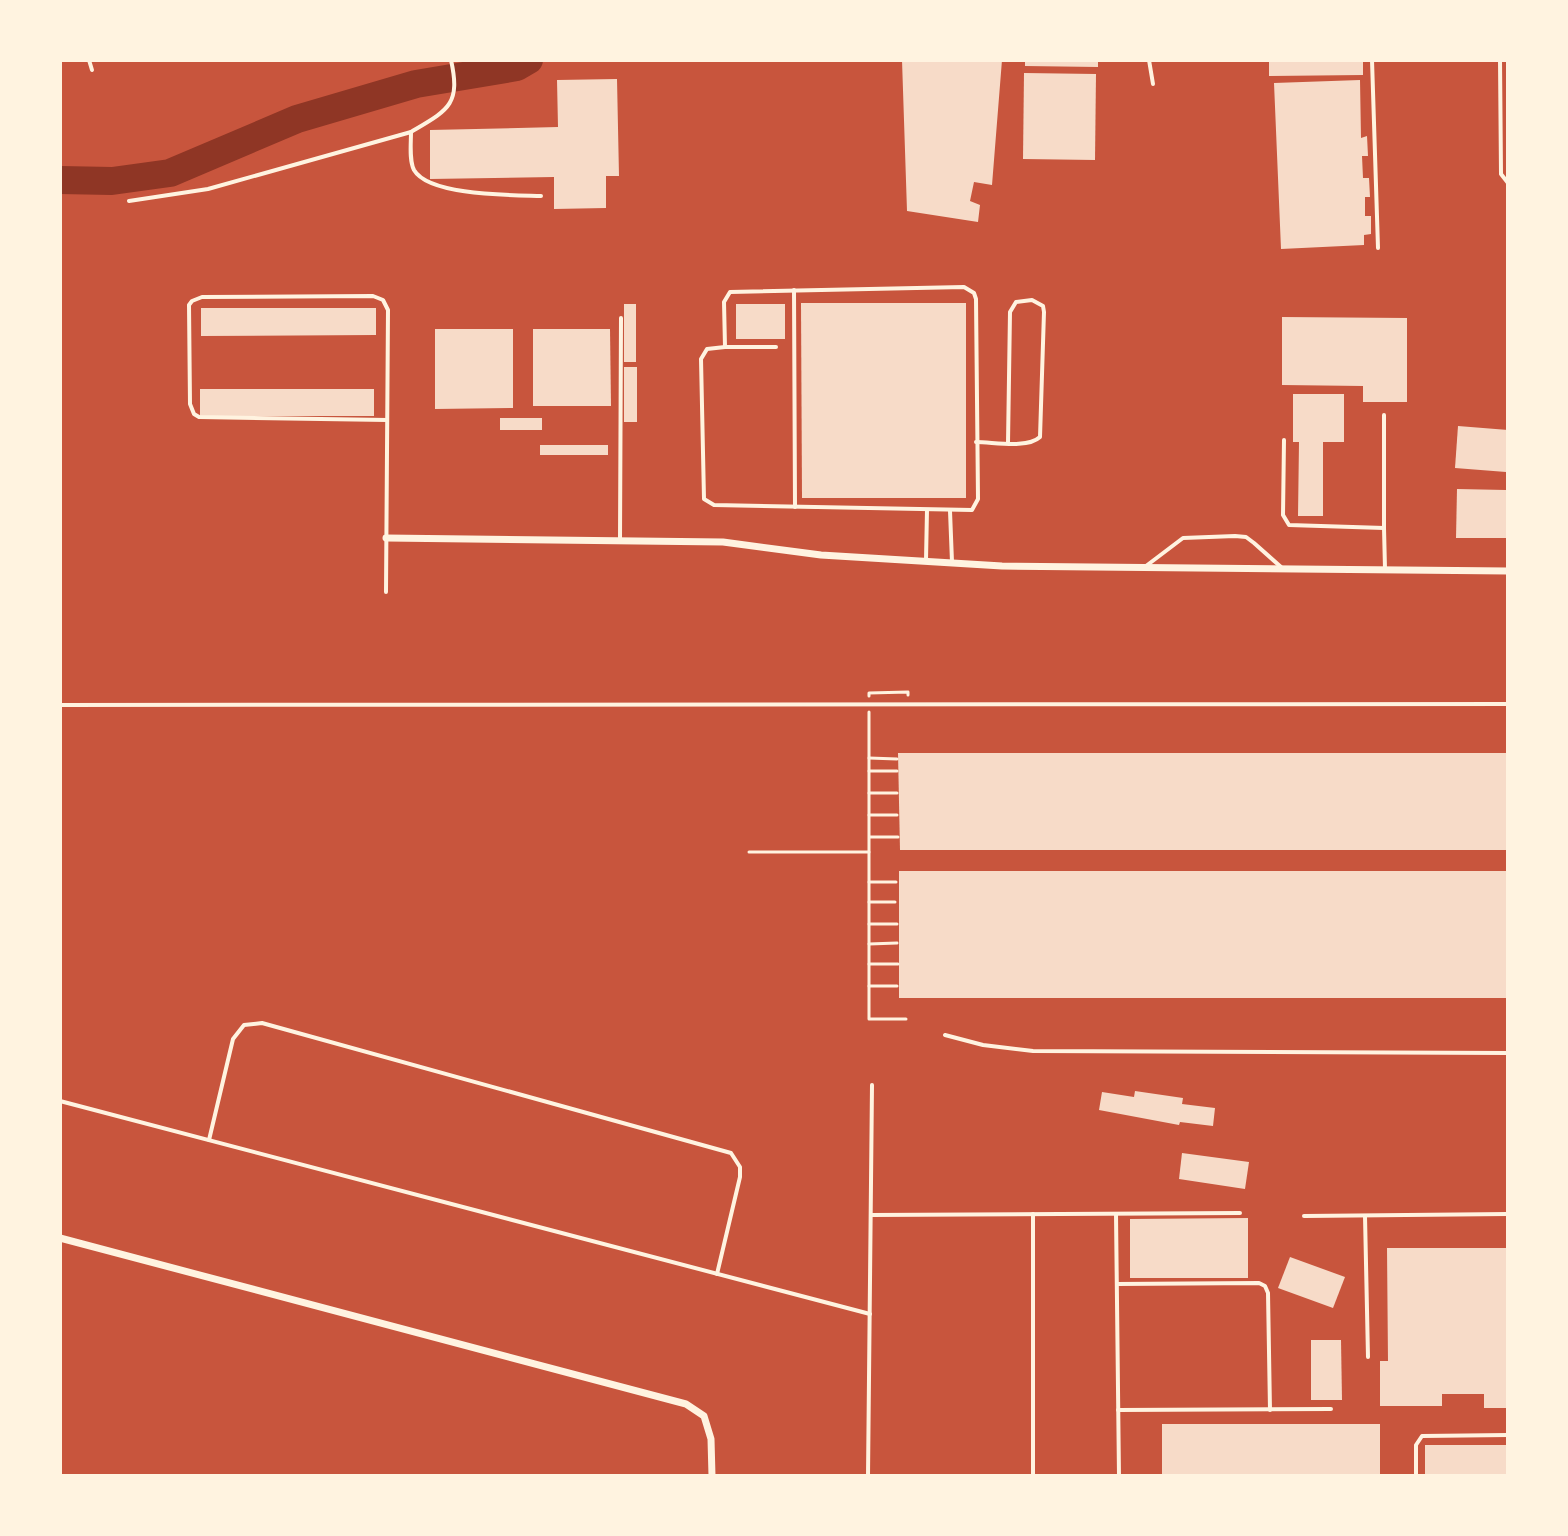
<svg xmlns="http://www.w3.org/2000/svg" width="1568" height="1536" font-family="'Work Sans',sans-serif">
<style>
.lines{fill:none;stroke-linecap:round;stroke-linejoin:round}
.river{stroke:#8f3625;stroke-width:28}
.building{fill:#f7dbc8}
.path{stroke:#fff3e0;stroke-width:3}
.service{stroke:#fff3e0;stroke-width:4}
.minor{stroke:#fff3e0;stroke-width:7}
</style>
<rect width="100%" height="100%" fill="#c8553d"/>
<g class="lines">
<polyline class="river" points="60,180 112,181 170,173 297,119 416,84 517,67 529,60"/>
</g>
<g class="building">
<polygon points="902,60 1002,60 992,185 974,182 970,201 980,205 978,222 907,211"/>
<polygon points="1025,60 1098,60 1098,67 1025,66"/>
<polygon points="1269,60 1363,60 1363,75 1269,76"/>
<polygon points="1024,73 1096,74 1095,160 1023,159"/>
<polygon points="617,79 619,176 606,176 606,208 554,209 554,177 430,179 430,130 558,127 557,80"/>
<polygon points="1360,80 1361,138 1367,136 1368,156 1362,156 1363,178 1369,178 1370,197 1365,197 1365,216 1371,216 1371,234 1364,235 1364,245 1281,249 1274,83"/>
<polygon points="801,303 966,303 966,498 802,498"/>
<rect x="624" y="304" width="12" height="58"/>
<rect x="736" y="304" width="49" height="35"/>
<polygon points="201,308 376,308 376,335 201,336"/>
<polygon points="1282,317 1407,318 1407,402 1363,402 1363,386 1282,385"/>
<polygon points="435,329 513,329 513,408 435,409"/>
<polygon points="533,329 610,329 611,406 533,406"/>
<rect x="624" y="367" width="13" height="55"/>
<rect x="200" y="389" width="174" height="27"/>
<polygon points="1293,394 1344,394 1344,442 1323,442 1323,516 1298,516 1299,442 1293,442"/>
<rect x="500" y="418" width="42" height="12"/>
<polygon points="1458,426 1508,430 1506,472 1455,468"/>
<rect x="540" y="445" width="68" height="10"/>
<polygon points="1457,489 1506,490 1506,538 1456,538"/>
<polygon points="898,753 1508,753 1508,850 900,850"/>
<rect x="899" y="871" width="609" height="127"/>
<polygon points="1135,1091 1183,1098 1182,1104 1215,1108 1213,1126 1180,1122 1179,1125 1099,1110 1102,1092 1134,1097"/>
<polygon points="1182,1153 1249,1162 1245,1189 1179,1179"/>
<polygon points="1248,1218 1248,1278 1130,1278 1130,1219"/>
<polygon points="1387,1248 1508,1248 1508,1408 1484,1408 1484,1394 1442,1394 1442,1406 1380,1406 1380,1361 1388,1361"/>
<polygon points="1290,1257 1345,1277 1333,1308 1278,1288"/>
<polygon points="1311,1340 1341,1340 1342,1400 1311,1400"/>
<rect x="1162" y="1424" width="218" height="52"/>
<polygon points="1425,1445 1508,1445 1508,1474 1425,1475"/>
</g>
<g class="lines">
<g class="path">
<polyline points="869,696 869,693 908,692 908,695"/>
<polyline points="869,712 869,1019 906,1019"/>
<polyline points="869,758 897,759"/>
<polyline points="869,771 897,771"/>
<polyline points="869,793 897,793"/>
<polyline points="869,815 897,815"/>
<polyline points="870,837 898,837"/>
<polyline points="749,852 869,852"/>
<polyline points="869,882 896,882"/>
<polyline points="869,902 895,902"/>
<polyline points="869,924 897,924"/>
<polyline points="869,944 897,943"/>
<polyline points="869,964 898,964"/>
<polyline points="869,986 897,986"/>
</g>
<g class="service">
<polyline points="89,60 92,70"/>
<polyline points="1149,60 1153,84"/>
<polyline points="1372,60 1378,248"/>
<polyline points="1500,60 1501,174 1508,183"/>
<path d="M411,132C411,144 409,160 414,170C429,196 513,195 541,196"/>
<path d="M129,201L208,189L411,132C448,110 461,105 451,60"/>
<polygon points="964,287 974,293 976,299 978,499 972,510 714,505 704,499 701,359 707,349 725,347 724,302 730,292"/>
<polyline points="794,290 795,507"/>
<polyline points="725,347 776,347"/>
<polyline points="1284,440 1283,515 1289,525 1384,528 1384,415"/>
<path d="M976,442C994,442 1027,449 1040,437L1044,312L1043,306L1032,300L1016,302L1010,312L1008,443"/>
<polyline points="950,511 952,562"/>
<polyline points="1384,528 1385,569"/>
<polyline points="620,539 621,318"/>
<polyline points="926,560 927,510"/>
<polyline points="1146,566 1183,538 1235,536 1246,537 1254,543 1281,567"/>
<polyline points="386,592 388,310 383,300 373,296 202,297 192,301 189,305 190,404 194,414 199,417 387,420"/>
<polyline points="60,705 1508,704"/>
<polyline points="945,1035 983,1045 1033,1051 1508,1053"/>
<polyline points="60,1101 870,1314"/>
<polyline points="209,1140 233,1039 244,1025 262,1023 731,1153 740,1167 740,1177 717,1274"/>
<polyline points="1033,1214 1033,1476"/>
<polyline points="1116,1214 1119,1476"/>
<polyline points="871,1215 1240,1213"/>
<polyline points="1304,1216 1508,1214"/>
<polyline points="1365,1216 1368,1357"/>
<polyline points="1117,1284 1259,1283 1265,1286 1268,1293 1270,1410"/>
<polyline points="1118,1410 1331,1409"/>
<polyline points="868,1476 872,1085"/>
<polyline points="1416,1476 1416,1445 1422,1436 1508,1435"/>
</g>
<g class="minor">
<polyline points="386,538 723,542 821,555 1002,566 1508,571"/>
<polyline points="60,1238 686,1404 704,1416 711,1439 712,1476"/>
</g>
</g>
<rect width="1568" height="1536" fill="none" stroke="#fff3e0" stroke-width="124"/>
</svg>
